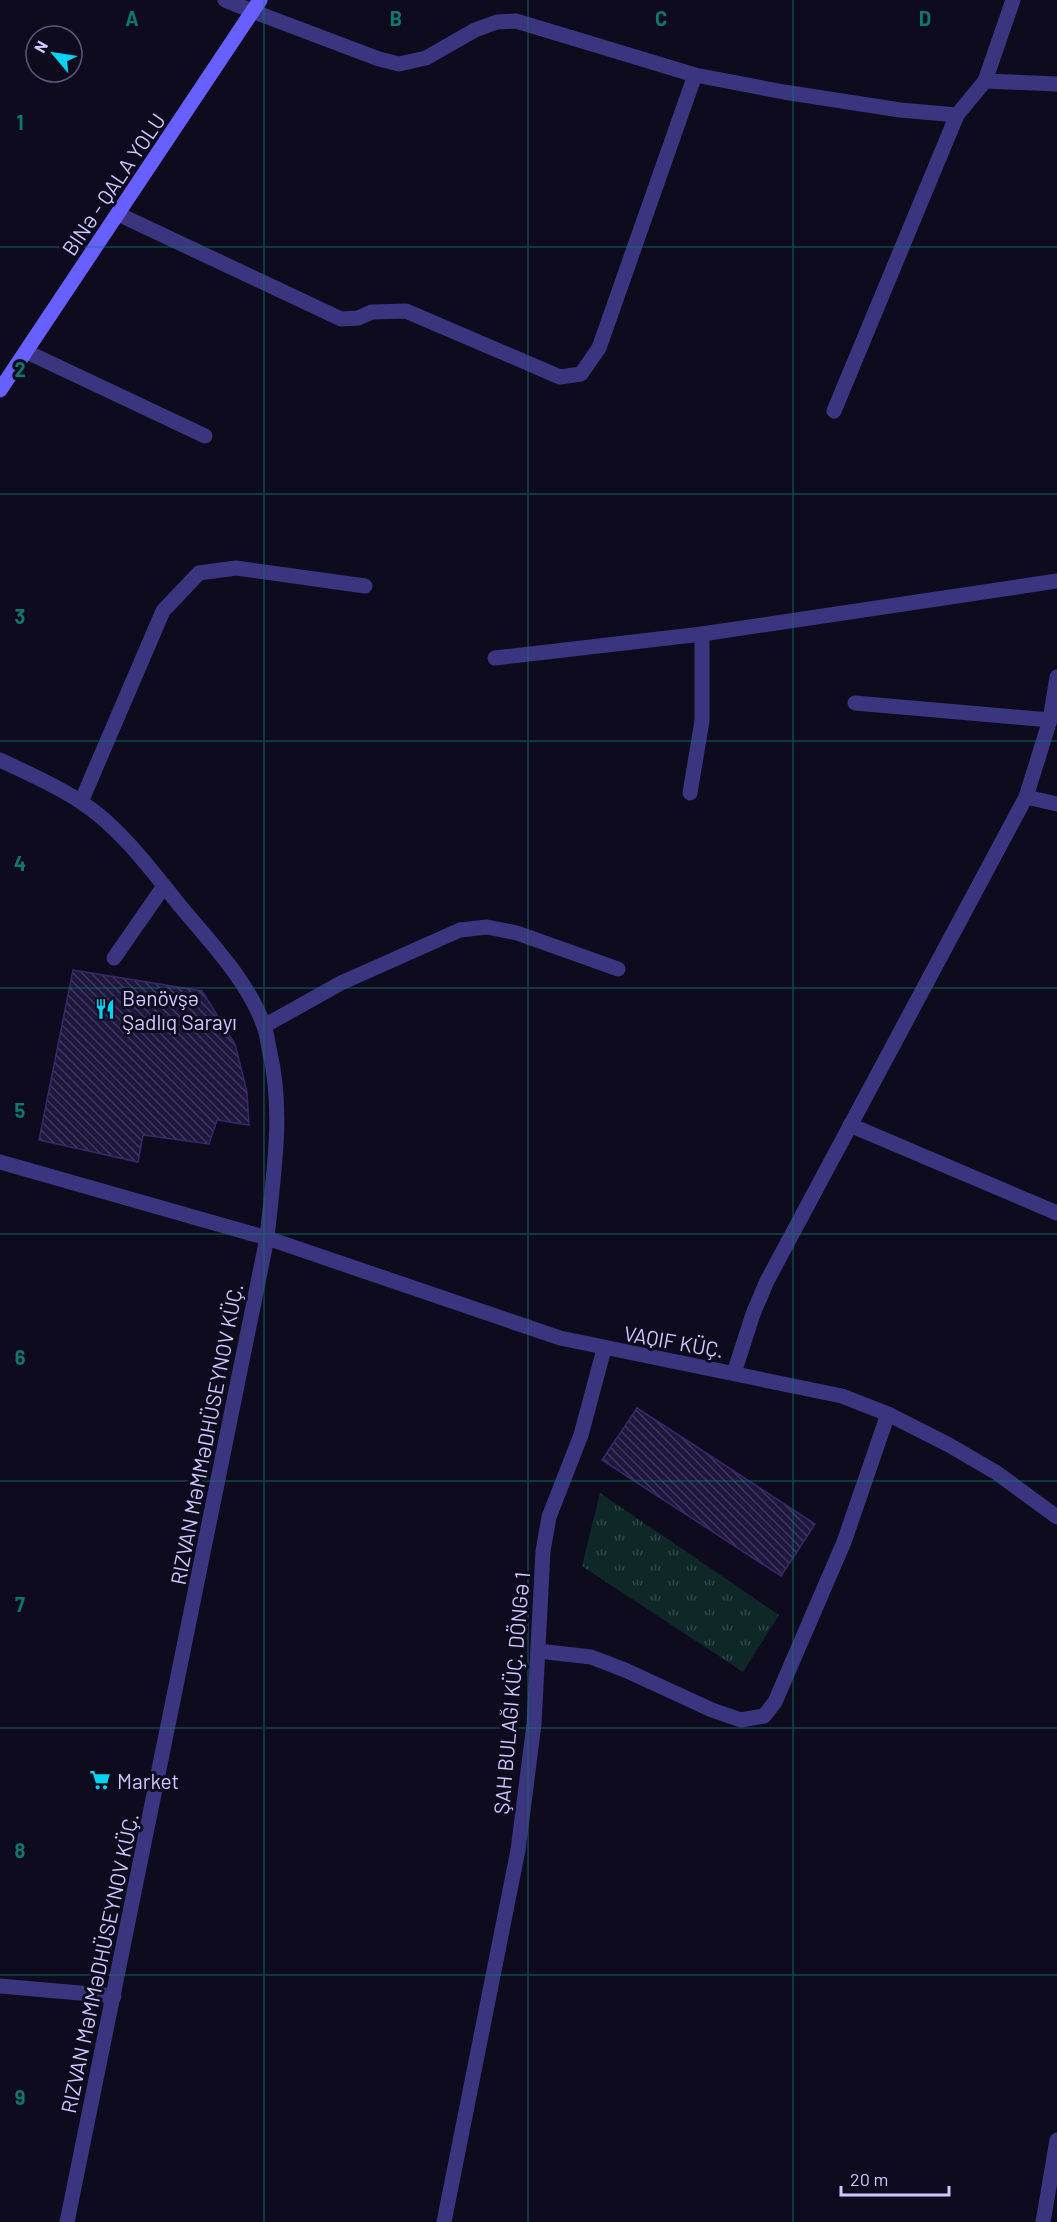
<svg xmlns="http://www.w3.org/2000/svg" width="1057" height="2222" font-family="Barlow,sans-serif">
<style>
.grass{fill:url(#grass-tufts)}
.building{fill:url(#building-back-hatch);stroke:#37286c;stroke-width:1.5}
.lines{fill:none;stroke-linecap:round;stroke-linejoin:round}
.service{stroke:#3a357e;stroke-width:15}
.minor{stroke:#3a357e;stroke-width:15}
.tertiary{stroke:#3a357e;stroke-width:15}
.secondary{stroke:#675fff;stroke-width:15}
.grid{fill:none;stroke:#0f766e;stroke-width:1.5;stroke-opacity:0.55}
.labels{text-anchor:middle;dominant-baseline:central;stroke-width:6;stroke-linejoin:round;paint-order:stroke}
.street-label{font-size:21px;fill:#d0c8ff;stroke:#0f0b1e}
.poi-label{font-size:21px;fill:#d0c8ff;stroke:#0f0b1e;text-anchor:start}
.grid-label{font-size:20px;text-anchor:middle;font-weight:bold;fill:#0f766e;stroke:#0f0b1e;stroke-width:6;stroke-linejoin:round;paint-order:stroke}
</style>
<defs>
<pattern id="grass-tufts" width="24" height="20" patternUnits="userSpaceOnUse" patternTransform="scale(1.5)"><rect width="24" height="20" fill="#0e2828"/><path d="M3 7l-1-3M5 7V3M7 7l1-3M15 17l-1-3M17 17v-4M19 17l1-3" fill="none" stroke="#304648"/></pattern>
<pattern id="building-back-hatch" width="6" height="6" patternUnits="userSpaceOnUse" patternTransform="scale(1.5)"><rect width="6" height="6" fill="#20173f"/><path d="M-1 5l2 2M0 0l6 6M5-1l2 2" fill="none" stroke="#3f375c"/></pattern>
</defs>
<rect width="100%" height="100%" fill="#0f0b1e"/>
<polygon class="grass" points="600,1493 779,1615 743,1672 582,1566"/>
<g class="building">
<polygon points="73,970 202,991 235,1044 247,1092 249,1125 217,1120 209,1144 143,1135 138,1162 39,1140"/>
<polygon points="637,1408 815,1524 781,1576 602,1460"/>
</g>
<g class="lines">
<g class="service">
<polyline points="225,0 252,11"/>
<polyline points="27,352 205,436"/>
<polyline points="81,802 163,611 199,573 236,568 365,586"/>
<polyline points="114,958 164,886"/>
<polyline points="538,1651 591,1657 625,1670 712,1710 741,1720 764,1716 775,1702 844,1542 888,1414"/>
</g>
<g class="minor">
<polyline points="252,11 379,59 399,64 426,58 475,30 497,22 516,21 695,75 784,92 900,110 957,115 985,81 1057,84"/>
<polyline points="985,81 1013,0"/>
<polyline points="118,214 341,319 358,318 372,312 406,311 560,377 581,374 599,348 695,75"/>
<polyline points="834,411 957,115"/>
<polyline points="495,658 702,634 1057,581"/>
<polyline points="855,703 1050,720"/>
<polyline points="690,793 702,721 702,634"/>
<polyline points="1026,797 1057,804"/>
<polyline points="264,1026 341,983 460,930 487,927 517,933 618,969"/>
<polyline points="850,1125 1057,1213"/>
<polyline points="0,1162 267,1238"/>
<polyline points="734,1373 753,1314 767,1281 1026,797 1050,720 1057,677"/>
<polyline points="0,1986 114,1996"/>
<polyline points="444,2222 518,1850 534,1724 543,1551 549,1517 581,1435 604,1349"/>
<polyline points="1043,2222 1057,2140"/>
</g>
<g class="tertiary">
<path d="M0,760C27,773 56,785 81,802C121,828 151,870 181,907C211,943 248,981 264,1026C267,1034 268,1044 270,1053C284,1115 273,1176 267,1238L67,2222"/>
<polyline points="267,1238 560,1338 842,1396 888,1414 949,1445 997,1473 1057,1517"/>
</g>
<polyline class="secondary" points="0,390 260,0"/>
</g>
<path class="grid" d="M264,0V2222M528,0V2222M793,0V2222M0,247H1057M0,494H1057M0,741H1057M0,988H1057M0,1234H1057M0,1481H1057M0,1728H1057M0,1975H1057"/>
<defs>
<g id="restaurant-bare" transform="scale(1.62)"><path d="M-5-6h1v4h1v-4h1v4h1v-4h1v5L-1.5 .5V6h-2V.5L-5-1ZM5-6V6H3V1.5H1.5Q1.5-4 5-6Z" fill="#00d4f3" stroke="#0f0b1e" stroke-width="2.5" paint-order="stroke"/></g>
<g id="supermarket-bare" transform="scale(1.62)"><path d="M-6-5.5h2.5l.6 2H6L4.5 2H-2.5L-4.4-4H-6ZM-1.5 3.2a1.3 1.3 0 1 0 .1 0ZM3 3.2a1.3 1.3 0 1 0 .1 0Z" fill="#00d4f3" stroke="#0f0b1e" stroke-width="2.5" paint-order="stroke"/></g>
</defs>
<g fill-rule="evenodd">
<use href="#restaurant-bare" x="105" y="1009"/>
<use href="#supermarket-bare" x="100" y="1780"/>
</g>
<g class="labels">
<g class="street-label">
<text transform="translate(113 184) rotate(-56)">BINƏ - QALA YOLU</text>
<text transform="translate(674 1341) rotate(10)">VAQIF KÜÇ.</text>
<text transform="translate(206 1434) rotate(-79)">RIZVAN MƏMMƏDHÜSEYNOV KÜÇ.</text>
<text transform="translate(511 1693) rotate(-85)">ŞAH BULAĞI KÜÇ. DÖNGƏ 1</text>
<text transform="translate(99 1963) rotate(-78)">RIZVAN MƏMMƏDHÜSEYNOV KÜÇ.</text>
</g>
<g class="poi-label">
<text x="122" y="997">Bənövşə<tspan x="122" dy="24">Şadlıq Sarayı</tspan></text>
<text x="117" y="1780">Market</text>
</g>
</g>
<g class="grid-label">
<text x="132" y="26">A</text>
<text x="396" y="26">B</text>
<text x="661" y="26">C</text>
<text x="925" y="26">D</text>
<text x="20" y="130">1</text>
<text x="20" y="377">2</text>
<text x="20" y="624">3</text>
<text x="20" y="871">4</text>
<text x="20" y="1118">5</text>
<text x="20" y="1365">6</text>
<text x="20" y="1612">7</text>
<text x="20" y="1858">8</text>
<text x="20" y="2105">9</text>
</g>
<g transform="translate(54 54) rotate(299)"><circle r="28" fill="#0f0b1e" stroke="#5c5778" stroke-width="1.5"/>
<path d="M0-4.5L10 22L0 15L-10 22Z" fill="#00d4f3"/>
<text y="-9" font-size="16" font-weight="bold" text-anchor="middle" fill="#d0c8ff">N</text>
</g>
<path d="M841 2186v9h108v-9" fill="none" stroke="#d0c8ff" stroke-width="3"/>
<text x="850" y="2186" font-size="18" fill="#d0c8ff" stroke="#0f0b1e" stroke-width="4.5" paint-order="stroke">20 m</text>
</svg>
